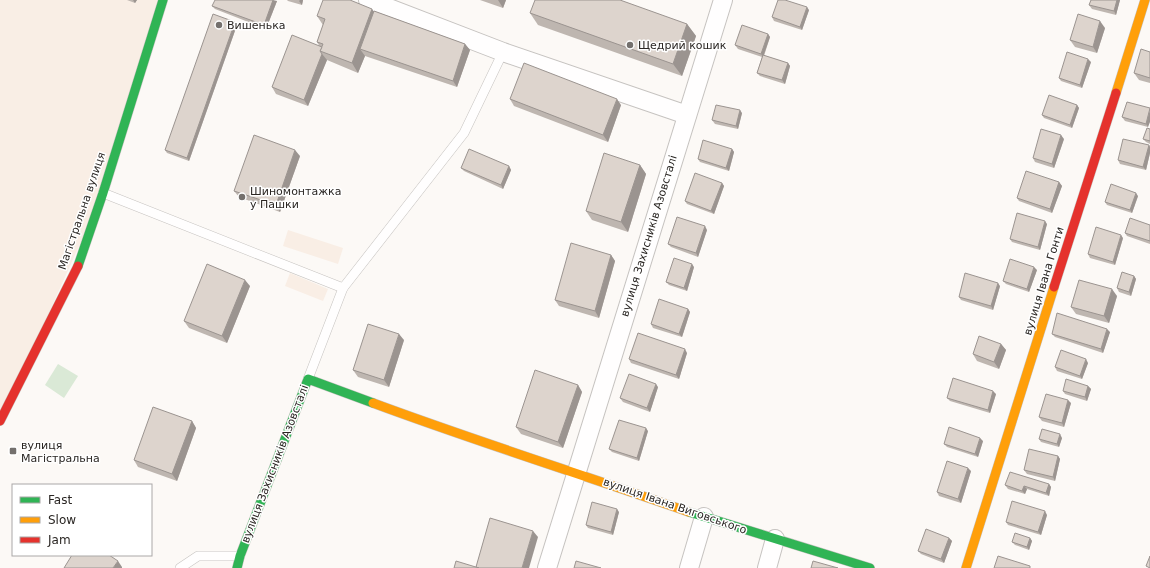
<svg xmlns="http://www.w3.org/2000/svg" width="1150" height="568" font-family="'DejaVu Sans',sans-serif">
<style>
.built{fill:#f9eee5}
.green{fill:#dae9d6}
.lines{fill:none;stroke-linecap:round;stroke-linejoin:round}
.lane-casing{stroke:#c6c3c0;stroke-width:10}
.street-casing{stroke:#c6c3c0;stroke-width:20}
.fast-casing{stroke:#c6c3c0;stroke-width:10}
.slow-casing{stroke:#c6c3c0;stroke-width:10}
.jam-casing{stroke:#c6c3c0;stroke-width:10}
.lane{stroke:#fffefe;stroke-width:9}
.street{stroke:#fffefe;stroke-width:18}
.fast{stroke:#30b455;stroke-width:9}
.slow{stroke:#ff9f0a;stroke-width:9}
.jam{stroke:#e5322d;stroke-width:9}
.wall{fill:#beb6b0}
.shaded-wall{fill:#9b9490}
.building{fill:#ddd4cd;stroke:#9b9490}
.poi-dot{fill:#74706d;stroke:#fff;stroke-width:1.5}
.labels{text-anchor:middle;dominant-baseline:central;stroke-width:3;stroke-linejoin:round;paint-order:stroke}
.poi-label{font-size:11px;fill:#2a2623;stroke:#fff;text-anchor:start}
.street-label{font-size:11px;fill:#2a2623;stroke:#fff}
</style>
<rect width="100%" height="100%" fill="#fcf9f6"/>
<g class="built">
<polygon points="0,0 165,0 103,193 0,421"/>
<polygon points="288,230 343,248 338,264 283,246"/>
<polygon points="290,273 328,289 323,301 285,286"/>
</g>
<polygon class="green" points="58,364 78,376 64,398 45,385"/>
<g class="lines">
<g class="lane-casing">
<g id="lane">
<polyline points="103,193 343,288"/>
<polyline points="308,379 343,288 464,133 503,52"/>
<polyline points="180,568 198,556 240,556"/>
</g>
</g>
<g class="street-casing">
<g id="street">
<polyline points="368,0 503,52 687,115"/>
<polyline points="547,568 723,0"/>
<polyline points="689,568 704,517"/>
<polyline points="767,568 775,539"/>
</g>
</g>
<g class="fast-casing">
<g id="fast">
<polyline points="78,266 103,193 163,0"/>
<polyline points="689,512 870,568"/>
<polyline points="237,568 240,556 308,379 373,403"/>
</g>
</g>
<g class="slow-casing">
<g id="slow">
<polyline points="1116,93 1145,0"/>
<path d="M373,403C478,442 584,475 689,512"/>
<polyline points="966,568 1054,287"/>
</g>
</g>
<g class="jam-casing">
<g id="jam">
<polyline points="1054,287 1116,93"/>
<polyline points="0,421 78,266"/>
</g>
</g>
<use href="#lane" class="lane"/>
<use href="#street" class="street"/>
<use href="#fast" class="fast"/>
<use href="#slow" class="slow"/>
<use href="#jam" class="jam"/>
</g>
<g class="wall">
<polygon points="127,0 137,0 135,3"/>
<polygon points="287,0 303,0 302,5 288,1"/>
<polygon points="480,0 506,0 503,8"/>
<polygon points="1091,0 1120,0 1116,15 1092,9 1089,5"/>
<polygon points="277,1 266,29 215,9 212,6"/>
<polygon points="809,10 802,30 774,21 772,17"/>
<polygon points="374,11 465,44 470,50 457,87 365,56 358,73 327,60 308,106 276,94 272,87 320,47 317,42 323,25 317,16"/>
<polygon points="530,13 687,24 696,36 682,76 538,25"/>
<polygon points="237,25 189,161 167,153 165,150"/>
<polygon points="1105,28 1097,53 1075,47 1070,40"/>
<polygon points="768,34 770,37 764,56 788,63 790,66 785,84 760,76 757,73 762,57 738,49 735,45"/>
<polygon points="1150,52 1150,83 1139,80 1134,73"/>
<polygon points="1091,62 1082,88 1061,81 1059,78"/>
<polygon points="510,99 621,105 608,142 514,106"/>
<polygon points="1077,105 1079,108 1072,128 1044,118 1042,115"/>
<polygon points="1150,108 1148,127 1125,121 1122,117"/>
<polygon points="742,113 738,129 715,124 712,120"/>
<polygon points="1150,129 1150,144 1146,142 1143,139"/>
<polygon points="1064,139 1054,168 1035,162 1033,158"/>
<polygon points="1149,145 1150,147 1150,153 1146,170 1120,164 1118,160"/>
<polygon points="732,149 734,152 729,171 700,162 698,159"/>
<polygon points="300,156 280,212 239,197 234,191"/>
<polygon points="640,165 646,174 628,232 592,220 586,211"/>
<polygon points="509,166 511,170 503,189 464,171 461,168"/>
<polygon points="1059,182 1062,186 1052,213 1019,201 1017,198"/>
<polygon points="722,183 724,186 714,214 687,204 685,201"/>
<polygon points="1138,196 1132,213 1107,205 1105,202"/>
<polygon points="1047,224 1040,250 1012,242 1010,239"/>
<polygon points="1150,225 1150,244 1127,236 1125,233"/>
<polygon points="707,230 698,257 671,247 668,244"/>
<polygon points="1123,238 1115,265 1090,258 1088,254"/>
<polygon points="611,255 615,261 599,318 559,306 555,300"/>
<polygon points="694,267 687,291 669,285 666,282"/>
<polygon points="1037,270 1029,292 1006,284 1003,281"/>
<polygon points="1134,276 1136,279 1131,296 1119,292 1117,288"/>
<polygon points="250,286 227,343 189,328 184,321"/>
<polygon points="1000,286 993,310 961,300 959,297"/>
<polygon points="1117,296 1109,323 1076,314 1071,307"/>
<polygon points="688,309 690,312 682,337 653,328 651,324"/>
<polygon points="1110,332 1103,353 1055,337 1052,334"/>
<polygon points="404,340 389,387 358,377 353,370"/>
<polygon points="1001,344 1006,350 999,369 977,361 973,354"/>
<polygon points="687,353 679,379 631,363 629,359"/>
<polygon points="1088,363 1082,379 1057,371 1055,367"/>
<polygon points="578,385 582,392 563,448 521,434 516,427"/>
<polygon points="1088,386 1091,389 1087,401 1065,394 1063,391"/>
<polygon points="658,387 650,412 623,402 620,398"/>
<polygon points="996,394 990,413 950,401 947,398"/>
<polygon points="1071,403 1064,427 1042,421 1039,417"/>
<polygon points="192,421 196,428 177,481 138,467 134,460"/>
<polygon points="648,431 639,461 612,452 609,449"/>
<polygon points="1062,438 1059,447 1041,442 1039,439"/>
<polygon points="983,441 978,457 947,447 944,444"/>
<polygon points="1058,456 1060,459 1055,481 1027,474 1024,470"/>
<polygon points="971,471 961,503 939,496 937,492"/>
<polygon points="1049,484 1051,487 1049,496 1027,489 1025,494 1008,489 1005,485"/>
<polygon points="619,512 613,535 588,528 586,525"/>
<polygon points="1047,515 1041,535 1008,525 1006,522"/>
<polygon points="949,538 952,541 944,563 921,554 918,551"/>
<polygon points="1030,538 1032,541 1029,550 1015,545 1012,542"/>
</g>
<g class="shaded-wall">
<polygon points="133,0 137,0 135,3"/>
<polygon points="273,0 277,1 266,29 264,25"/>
<polygon points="300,0 303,0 302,5 299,1"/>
<polygon points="498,0 506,0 503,8"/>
<polygon points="1117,0 1120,0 1116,15 1114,11"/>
<polygon points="807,7 809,10 802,30 800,27"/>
<polygon points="372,9 379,18 360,49 365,56 358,73 352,63"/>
<polygon points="1100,21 1105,28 1097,53 1093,47"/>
<polygon points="235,22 237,25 189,161 187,158"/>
<polygon points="687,24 696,36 682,76 673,64"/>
<polygon points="768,34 770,37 763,57 761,54"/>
<polygon points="465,44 470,50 457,87 453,81"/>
<polygon points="322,54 327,60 308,106 304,100"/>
<polygon points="1088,59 1091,62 1082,88 1080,85"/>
<polygon points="788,63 790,66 785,84 782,80"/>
<polygon points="617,99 621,105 608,142 603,135"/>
<polygon points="1077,105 1079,108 1072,128 1070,125"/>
<polygon points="740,110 742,113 738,129 736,126"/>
<polygon points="1150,110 1150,122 1148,127 1146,124"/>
<polygon points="1061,135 1064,139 1054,168 1052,164"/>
<polygon points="1149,145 1150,147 1150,153 1146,170 1143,167"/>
<polygon points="732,149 734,152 729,171 726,168"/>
<polygon points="295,150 300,156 280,212 276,205"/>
<polygon points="640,165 646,174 628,232 621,222"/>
<polygon points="509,166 511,170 503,189 501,185"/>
<polygon points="1059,182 1062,186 1052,213 1050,209"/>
<polygon points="722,183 724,186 714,214 711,211"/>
<polygon points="1136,193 1138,196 1132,213 1130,210"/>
<polygon points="1045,221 1047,224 1040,250 1038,247"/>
<polygon points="705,226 707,230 698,257 696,253"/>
<polygon points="1121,235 1123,238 1115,265 1113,262"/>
<polygon points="611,255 615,261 599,318 595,311"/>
<polygon points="692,264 694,267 687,291 684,288"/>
<polygon points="1034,267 1037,270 1029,292 1027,289"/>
<polygon points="1134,276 1136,279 1131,296 1129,292"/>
<polygon points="245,280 250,286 227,343 222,336"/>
<polygon points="998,283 1000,286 993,310 991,306"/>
<polygon points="1112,289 1117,296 1109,323 1104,316"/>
<polygon points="688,309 690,312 682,337 679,334"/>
<polygon points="1107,329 1110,332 1103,353 1101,349"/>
<polygon points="399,334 404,340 389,387 384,380"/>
<polygon points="1001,344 1006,350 999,369 994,362"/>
<polygon points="685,349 687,353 679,379 676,375"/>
<polygon points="1086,359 1088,363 1082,379 1080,376"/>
<polygon points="656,384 658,387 650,412 647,408"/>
<polygon points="578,385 582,392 563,448 558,442"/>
<polygon points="1088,386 1091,389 1087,401 1085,397"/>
<polygon points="993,391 996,394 990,413 988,410"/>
<polygon points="1068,400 1071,403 1064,427 1062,423"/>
<polygon points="192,421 196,428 177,481 172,474"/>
<polygon points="646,428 648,431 639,461 637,458"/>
<polygon points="1060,434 1062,438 1059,447 1057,444"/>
<polygon points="980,438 983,441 978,457 975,454"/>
<polygon points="1058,456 1060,459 1055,481 1053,477"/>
<polygon points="968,468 971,471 961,503 958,499"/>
<polygon points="1049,484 1051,487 1049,496 1046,493"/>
<polygon points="1024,486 1027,489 1025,494 1022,491"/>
<polygon points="617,509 619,512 613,535 611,532"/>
<polygon points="1045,511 1047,515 1041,535 1038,532"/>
<polygon points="533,531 538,537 529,568 522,568"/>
<polygon points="949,538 952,541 944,563 941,559"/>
<polygon points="1030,538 1032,541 1029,550 1027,547"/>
<polygon points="118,561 122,567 122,568 113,568"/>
</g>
<g class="building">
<polygon points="215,0 273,0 264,25 212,6"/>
<polygon points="323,0 350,0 372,9 352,63 320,51 323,44 317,42 325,19 317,16"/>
<polygon points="535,0 620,0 687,24 673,64 530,13"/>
<polygon points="778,0 785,0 807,7 800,27 772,17"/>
<polygon points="1091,0 1117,0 1114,11 1089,5"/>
<polygon points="374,11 465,44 453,81 360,49"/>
<polygon points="213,14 235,22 187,158 165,150"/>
<polygon points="1078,14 1100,21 1093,47 1070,40"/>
<polygon points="742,25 768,34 761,54 735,45"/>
<polygon points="292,35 322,47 320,51 322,54 304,100 272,87"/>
<polygon points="1141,49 1150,52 1150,78 1134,73"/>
<polygon points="1067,52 1088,59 1080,85 1059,78"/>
<polygon points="763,55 788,63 782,80 757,73"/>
<polygon points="524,63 617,99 603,135 510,99"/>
<polygon points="1049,95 1077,105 1070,125 1042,115"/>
<polygon points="1127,102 1150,108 1146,124 1122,117"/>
<polygon points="716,105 740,110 736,126 712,120"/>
<polygon points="1147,128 1150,129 1150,141 1143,139"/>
<polygon points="1041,129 1061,135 1052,164 1033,158"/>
<polygon points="254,135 295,150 276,205 234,191"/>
<polygon points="1123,139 1149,145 1143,167 1118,160"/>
<polygon points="703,140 732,149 726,168 698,159"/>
<polygon points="469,149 509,166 501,185 461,168"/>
<polygon points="604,153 640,165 621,222 586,211"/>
<polygon points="1026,171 1059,182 1050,209 1017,198"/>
<polygon points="695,173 722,183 711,211 685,201"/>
<polygon points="1111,184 1136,193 1130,210 1105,202"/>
<polygon points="1017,213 1045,221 1038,247 1010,239"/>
<polygon points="677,217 705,226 696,253 668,244"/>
<polygon points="1130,218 1150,225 1150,241 1125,233"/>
<polygon points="1096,227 1121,235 1113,262 1088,254"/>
<polygon points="571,243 611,255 595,311 555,300"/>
<polygon points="674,258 692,264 684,288 666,282"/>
<polygon points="1010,259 1034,267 1027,289 1003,281"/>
<polygon points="207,264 245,280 222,336 184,321"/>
<polygon points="1122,272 1134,276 1129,292 1117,288"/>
<polygon points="965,273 998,283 991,306 959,297"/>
<polygon points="1079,280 1112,289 1104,316 1071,307"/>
<polygon points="659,299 688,309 679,334 651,324"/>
<polygon points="1057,313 1107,329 1101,349 1052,334"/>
<polygon points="368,324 399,334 384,380 353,370"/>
<polygon points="638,333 685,349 676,375 629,359"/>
<polygon points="979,336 1001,344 994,362 973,354"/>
<polygon points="1061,350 1086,359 1080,376 1055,367"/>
<polygon points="535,370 578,385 558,442 516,427"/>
<polygon points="629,374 656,384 647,408 620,398"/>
<polygon points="953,378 993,391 988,410 947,398"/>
<polygon points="1066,379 1088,386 1085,397 1063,391"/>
<polygon points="1046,394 1068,400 1062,423 1039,417"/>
<polygon points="153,407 192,421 172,474 134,460"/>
<polygon points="619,420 646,428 637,458 609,449"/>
<polygon points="949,427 980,438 975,454 944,444"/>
<polygon points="1042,429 1060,434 1057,444 1039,439"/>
<polygon points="1029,449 1058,456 1053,477 1024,470"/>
<polygon points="947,461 968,468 958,499 937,492"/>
<polygon points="1010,472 1049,484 1046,493 1024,486 1022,491 1005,485"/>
<polygon points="1012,501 1045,511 1038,532 1006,522"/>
<polygon points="592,502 617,509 611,532 586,525"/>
<polygon points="490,518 533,531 522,568 479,568 476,567"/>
<polygon points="926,529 949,538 941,559 918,551"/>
<polygon points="1015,533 1030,538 1027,547 1012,542"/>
<polygon points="72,555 109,555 118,561 113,568 64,568"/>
<polygon points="998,556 1030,566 1030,568 994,568"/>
<polygon points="1150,556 1150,568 1146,566"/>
<polygon points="456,561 479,568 454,568"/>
<polygon points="576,561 601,568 574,568"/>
<polygon points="813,561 838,568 811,568"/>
</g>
<g class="poi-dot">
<circle cx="219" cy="25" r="4"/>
<circle cx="630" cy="45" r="4"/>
<circle cx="242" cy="197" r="4"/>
<rect x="9" y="447" width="8" height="8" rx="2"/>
</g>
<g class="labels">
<g class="poi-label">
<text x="227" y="25">Вишенька</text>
<text x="638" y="45">Щедрий кошик</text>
<text x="250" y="191">Шиномонтажка<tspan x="250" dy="13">у Пашки</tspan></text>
<text x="21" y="445">вулиця<tspan x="21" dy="13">Магістральна</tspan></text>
</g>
<g class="street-label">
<text transform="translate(82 211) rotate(-71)">Магістральна вулиця</text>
<text transform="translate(649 236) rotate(-73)">вулиця Захисників Азовсталі</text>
<text transform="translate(1044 281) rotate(-73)">вулиця Івана Гонти</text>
<text transform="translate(275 464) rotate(-69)">вулиця Захисників Азовсталі</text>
<text transform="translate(675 506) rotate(19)">вулиця Івана Виговського</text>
</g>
</g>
<rect x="12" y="484" width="140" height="72" fill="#ffffff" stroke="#aaa8a7"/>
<rect x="20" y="497" width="20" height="6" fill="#30b455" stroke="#aaa8a7"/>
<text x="48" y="504" font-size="12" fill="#2a2623">Fast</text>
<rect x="20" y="517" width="20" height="6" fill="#ff9f0a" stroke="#aaa8a7"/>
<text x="48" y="524" font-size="12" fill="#2a2623">Slow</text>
<rect x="20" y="537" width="20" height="6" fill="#e5322d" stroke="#aaa8a7"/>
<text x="48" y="544" font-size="12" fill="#2a2623">Jam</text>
</svg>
